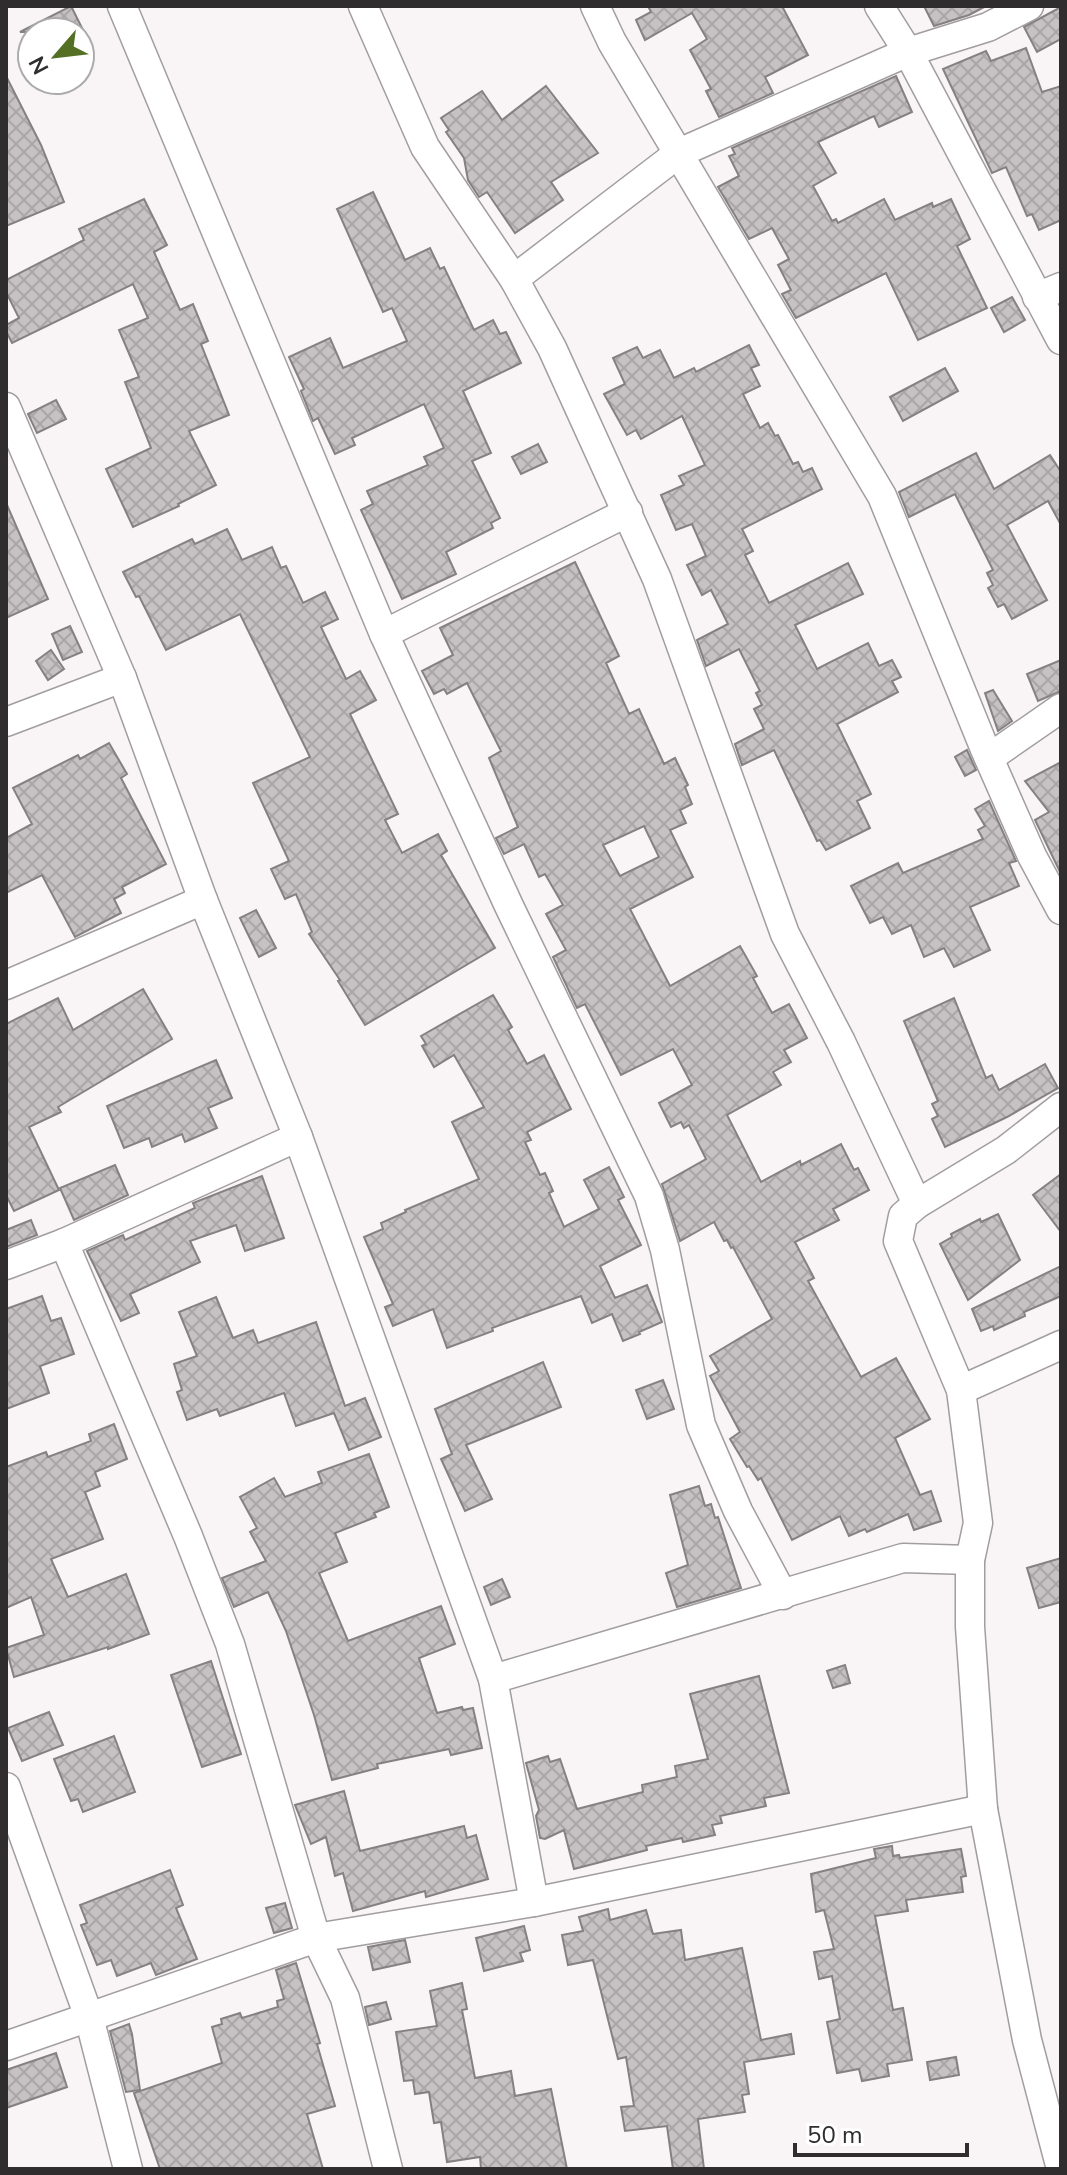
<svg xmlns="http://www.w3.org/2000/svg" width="1067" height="2175" font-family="'Nunito Sans',sans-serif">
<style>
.building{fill:url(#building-cross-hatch);stroke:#858182;stroke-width:2;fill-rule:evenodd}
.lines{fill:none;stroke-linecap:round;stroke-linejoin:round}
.minor-casing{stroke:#a29e9f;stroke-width:31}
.minor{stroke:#fff;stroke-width:28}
</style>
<defs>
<pattern id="building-cross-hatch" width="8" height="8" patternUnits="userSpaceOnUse" patternTransform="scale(2)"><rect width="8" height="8" fill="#c6c1c2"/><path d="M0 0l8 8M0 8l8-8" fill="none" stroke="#aaa6a7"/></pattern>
</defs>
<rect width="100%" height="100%" fill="#f9f4f5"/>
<g class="building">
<polygon points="71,6 84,32 20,32"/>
<polygon points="648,6 782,6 808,55 765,77 773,93 719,117 706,91 711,89 690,50 707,39 692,13 645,40 636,20 651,12"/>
<polygon points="924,6 986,6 969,15 934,26"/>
<polygon points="1061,7 1061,39 1037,52 1024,27"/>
<polygon points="1026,48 1042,92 1061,86 1061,220 1039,230 1032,214 1027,216 1006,167 992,173 943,69 986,51 991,61"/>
<polygon points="6,76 41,145 64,202 6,226"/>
<polygon points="896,76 912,112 879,127 874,116 818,142 836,173 813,186 832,221 836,219 838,223 884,199 895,220 932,203 933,207 951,199 970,239 957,246 987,308 918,340 886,273 796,318 782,294 791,290 778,265 789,259 772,228 749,239 718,187 739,176 729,156 735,154 732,148"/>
<polygon points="546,86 598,153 551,182 563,200 515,233 487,192 479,197 468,180 464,158 446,132 449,130 441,118 482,91 502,120"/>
<polygon points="373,192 405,260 430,248 440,269 444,267 474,330 493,320 500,334 506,332 521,363 463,391 491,453 472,461 500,518 491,523 493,528 446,552 456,574 402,599 361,510 373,504 367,491 428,465 424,457 444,448 424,404 352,438 355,445 335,454 318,418 313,421 301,391 304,389 289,357 330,338 343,368 407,341 392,308 383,312 337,209"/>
<polygon points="144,199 167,245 154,252 180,310 193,304 208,341 201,344 229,415 189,431 216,485 178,504 179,506 133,527 106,469 151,448 125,382 139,377 119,330 148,318 133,284 12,343 6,331 6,325 19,318 6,292 6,280 84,240 79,229"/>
<polygon points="1012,297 1025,320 1004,332 991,308"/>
<polygon points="749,345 759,365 751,368 760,386 743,394 760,428 768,423 775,436 778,435 793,464 798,462 803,472 812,468 822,489 742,529 753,551 745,555 769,603 848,563 863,594 795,625 817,669 868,643 879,666 892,660 901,677 892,681 898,692 837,724 871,794 857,801 870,828 826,850 820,840 817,841 774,750 742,765 735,744 764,729 754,709 762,705 756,693 760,691 739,649 706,666 697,640 728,624 711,590 702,595 687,565 706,556 692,524 676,530 661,495 684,485 679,476 705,465 682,416 641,439 636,430 627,435 604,394 625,384 613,358 637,347 643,358 660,350 674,378 694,368 696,372"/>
<polygon points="945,368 958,391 903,421 890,397"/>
<polygon points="56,400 66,419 37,433 28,414"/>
<polygon points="538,444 547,462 521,474 512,457"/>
<polygon points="976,453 994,489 1050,455 1061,472 1061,525 1048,501 1007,525 1047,600 1012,619 1004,604 998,607 988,588 993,585 987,573 993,570 955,494 909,517 899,492"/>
<polygon points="7,505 48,599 6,618 6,505"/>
<polygon points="227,529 242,560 272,547 281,568 286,566 303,603 325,592 338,619 321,627 346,679 360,671 376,700 350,714 398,814 385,820 402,853 438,834 447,851 441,855 495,948 365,1025 338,981 340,980 309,934 312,932 296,894 285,899 271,869 289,861 253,783 310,757 240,614 166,650 139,596 136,597 123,572 192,539 195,544"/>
<path d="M575,562L619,656L606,663L629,714L639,709L664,764L675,758L688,785L685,787L692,804L680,810L686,823L670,830L693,877L630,909L670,986L740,946L757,976L753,978L772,1013L789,1004L807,1038L784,1050L791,1062L773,1072L781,1085L727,1115L761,1182L800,1161L801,1165L841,1144L854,1170L858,1168L869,1190L833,1209L839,1220L795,1242L814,1278L808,1281L861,1377L896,1358L930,1419L895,1438L920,1495L931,1491L941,1521L914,1530L908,1514L867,1532L865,1529L849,1536L840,1516L792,1540L761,1478L758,1480L749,1466L747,1467L730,1439L740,1432L710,1376L719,1371L710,1356L772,1319L733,1247L731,1248L727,1240L724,1241L714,1222L680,1241L662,1184L706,1159L689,1125L684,1128L681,1122L671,1127L659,1103L692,1085L673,1049L621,1075L585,1004L577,1008L553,957L566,950L546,914L563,905L545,874L539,877L524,844L504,854L496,838L518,827L489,758L501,751L467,683L447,694L444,689L434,694L422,671L453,655L440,628ZM644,826L659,857L620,876L603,845Z"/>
<polygon points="70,626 82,652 63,660 52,634"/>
<polygon points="51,650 64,669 48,680 36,661"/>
<polygon points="1061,660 1061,691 1038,701 1027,674"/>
<polygon points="993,690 1012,721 998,731 985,693"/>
<polygon points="109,743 127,774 121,778 166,864 122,887 125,893 114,899 121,913 75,937 42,875 6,893 6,838 32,824 13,788 78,755 80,759"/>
<polygon points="967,750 976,770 965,776 955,757"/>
<polygon points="1061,762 1061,874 1035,820 1049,812 1025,781"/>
<polygon points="989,801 1016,861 1009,863 1019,886 970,907 990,950 954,967 944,948 924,957 911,925 892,934 883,917 870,923 851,886 898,863 903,873 983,839 978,830 985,826 975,809"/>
<polygon points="256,910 276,948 259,957 240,918"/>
<polygon points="143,989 172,1039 58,1107 61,1112 29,1127 59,1190 14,1211 6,1195 6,1024 58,998 73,1030"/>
<polygon points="493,995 512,1027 508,1030 527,1064 544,1055 571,1109 527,1132 531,1140 525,1142 540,1175 545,1173 553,1191 549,1193 564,1227 599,1209 584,1180 609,1167 624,1197 618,1200 641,1245 600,1266 615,1298 647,1285 662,1322 639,1332 640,1334 623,1341 612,1314 592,1323 581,1296 492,1328 493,1331 447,1348 433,1309 393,1326 385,1307 393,1304 364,1237 383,1229 381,1223 406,1212 405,1210 479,1179 452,1122 484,1107 454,1055 434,1067 422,1046 426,1044 421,1036"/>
<polygon points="954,998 986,1078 992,1075 999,1090 1045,1064 1058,1088 1007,1117 945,1147 932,1119 938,1116 932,1104 938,1101 904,1021"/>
<polygon points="216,1060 232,1098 208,1108 217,1128 185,1142 182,1134 152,1147 149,1138 124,1148 107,1106"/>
<polygon points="115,1165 128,1195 74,1220 60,1188"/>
<polygon points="1061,1174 1061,1232 1033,1195"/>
<polygon points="262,1176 284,1238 245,1251 236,1225 190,1241 200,1262 130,1294 139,1313 121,1321 87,1251 123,1235 125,1240 195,1208 193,1203"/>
<polygon points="998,1214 1020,1260 968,1300 940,1244 952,1237 951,1234 980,1219 981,1222"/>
<polygon points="31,1220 37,1235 6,1247 6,1230"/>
<polygon points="1061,1266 1061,1296 1024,1312 1025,1316 994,1330 993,1326 981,1331 972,1309"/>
<polygon points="42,1296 51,1321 61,1318 74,1354 40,1366 49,1393 6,1409 6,1309"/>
<polygon points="216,1297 233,1338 253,1330 258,1343 316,1322 345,1406 365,1398 381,1437 349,1450 334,1413 296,1426 284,1393 220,1416 217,1409 187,1420 177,1392 182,1390 174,1364 197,1356 179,1312"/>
<polygon points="543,1362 561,1407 466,1445 492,1499 465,1511 441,1459 452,1454 435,1409"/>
<polygon points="663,1380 674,1409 647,1419 636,1390"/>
<polygon points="114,1424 127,1459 95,1472 100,1486 85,1492 103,1539 51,1559 68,1597 126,1574 149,1634 108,1649 108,1647 14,1677 6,1648 44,1635 31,1597 6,1608 6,1467 46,1452 48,1457 91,1441 89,1434"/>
<polygon points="369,1454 389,1507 374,1513 376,1517 335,1533 347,1562 319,1573 348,1641 441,1606 455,1644 419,1658 437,1713 462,1707 463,1710 473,1708 482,1748 451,1755 449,1749 377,1764 378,1768 332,1780 314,1715 286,1631 268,1592 234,1607 222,1578 266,1561 250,1532 257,1528 240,1497 274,1478 285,1497 322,1483 318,1472"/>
<polygon points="699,1486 705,1506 711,1504 715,1518 718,1517 741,1588 677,1607 666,1573 688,1565 670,1495"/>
<polygon points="1061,1558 1061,1602 1039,1608 1027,1568"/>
<polygon points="502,1579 510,1597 491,1605 484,1587"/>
<polygon points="211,1661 241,1754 202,1767 171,1675"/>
<polygon points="845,1665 850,1683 833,1688 827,1671"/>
<polygon points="759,1676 789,1793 764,1798 766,1806 720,1816 722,1823 712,1825 715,1835 683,1842 682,1838 646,1846 647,1850 574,1869 564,1830 545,1839 540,1838 536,1816 539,1810 526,1763 548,1756 550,1762 560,1759 577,1809 643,1792 642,1785 677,1777 675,1766 708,1759 690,1694"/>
<polygon points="49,1712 63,1745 22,1761 8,1728"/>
<polygon points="114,1736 135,1792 83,1812 78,1799 71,1801 54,1759"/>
<polygon points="344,1791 360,1851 464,1826 467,1838 476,1835 488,1879 426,1897 425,1891 353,1911 343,1873 335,1876 326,1837 311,1844 295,1805"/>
<polygon points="892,1846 893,1856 899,1855 900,1858 961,1849 966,1876 961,1877 963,1892 906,1900 908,1911 875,1916 893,2010 903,2008 912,2060 887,2064 889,2076 862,2081 859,2069 837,2073 827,2022 840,2019 832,1976 819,1979 814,1952 834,1949 824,1910 816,1912 811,1874 876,1858 874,1849"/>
<polygon points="170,1870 183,1905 176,1908 197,1959 156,1975 151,1963 117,1976 111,1960 97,1965 81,1925 87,1923 80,1905"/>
<polygon points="285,1903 292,1928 274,1933 266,1908"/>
<polygon points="608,1909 610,1920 646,1910 653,1934 681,1930 685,1960 742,1948 761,2040 791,2034 794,2054 744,2062 749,2094 742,2095 745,2112 698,2119 704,2169 673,2169 667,2126 625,2131 621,2107 634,2106 626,2057 618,2059 593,1960 568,1965 562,1935 583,1931 579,1917"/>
<polygon points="524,1926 530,1950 520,1953 523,1961 484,1971 476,1938"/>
<polygon points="405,1940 410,1962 373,1970 368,1947"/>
<polygon points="296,1963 320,2043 317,2044 335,2106 307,2114 323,2169 160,2169 134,2093 222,2063 212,2027 222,2024 221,2019 240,2013 242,2018 278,2007 277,2001 284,1999 276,1970"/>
<polygon points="462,1983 467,2009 462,2010 475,2078 511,2071 515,2096 551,2089 567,2169 481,2169 480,2157 447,2162 441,2122 434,2123 429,2092 415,2094 413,2080 404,2081 396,2032 437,2026 430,1991"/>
<polygon points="386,2002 391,2019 369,2025 365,2007"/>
<polygon points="129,2024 132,2034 140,2090 126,2092 110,2031"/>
<polygon points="56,2053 67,2087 6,2108 6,2070"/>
<polygon points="956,2057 959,2075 930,2080 927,2062"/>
</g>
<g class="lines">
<g class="minor-casing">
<g id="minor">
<polyline points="122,6 384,634 509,906 649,1196 665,1250 701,1425 738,1511 783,1595"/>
<polyline points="363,6 425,147 514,279 552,348 657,579 785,934 841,1042 917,1204"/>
<polyline points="595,6 612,42 882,496 984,747 1032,856 1061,910"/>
<polyline points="879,6 908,52 1061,340"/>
<polyline points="514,279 679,153 908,52 988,27 1029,6"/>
<polyline points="1037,297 1061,287"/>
<polyline points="6,407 122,678 203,900 298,1137 493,1679 534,1902"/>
<polyline points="384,634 628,512"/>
<polyline points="6,722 122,678"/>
<polyline points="989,758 1061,708"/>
<polyline points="6,985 203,900"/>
<polyline points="64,1243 188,1536 230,1644 316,1938 345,1998 388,2169"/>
<polyline points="6,1265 64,1243 298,1137"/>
<polyline points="961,1390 1061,1345"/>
<polyline points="493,1679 903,1558 970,1560"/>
<polyline points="6,1787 89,2017 128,2169"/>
<polyline points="6,2046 316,1938 534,1902 983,1809"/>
<polyline points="1061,2169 1027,2040 983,1809 970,1627 970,1560 978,1523 961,1390 898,1241 903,1216 917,1204 1006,1150 1061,1107"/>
</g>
</g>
<use href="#minor" class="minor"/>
</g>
<rect width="1067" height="2175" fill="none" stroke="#2f2d2e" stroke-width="16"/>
<g transform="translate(56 56) rotate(242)"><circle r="38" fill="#ffffff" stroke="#acabab" stroke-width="2"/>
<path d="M0-6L14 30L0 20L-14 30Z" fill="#537025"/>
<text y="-12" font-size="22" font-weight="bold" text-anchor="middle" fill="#2f2d2e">N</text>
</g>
<path d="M795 2143v12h172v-12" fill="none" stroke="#2f2d2e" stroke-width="4"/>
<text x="807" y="2143" font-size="24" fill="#2f2d2e" stroke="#ffffff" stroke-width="6" paint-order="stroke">50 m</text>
</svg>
